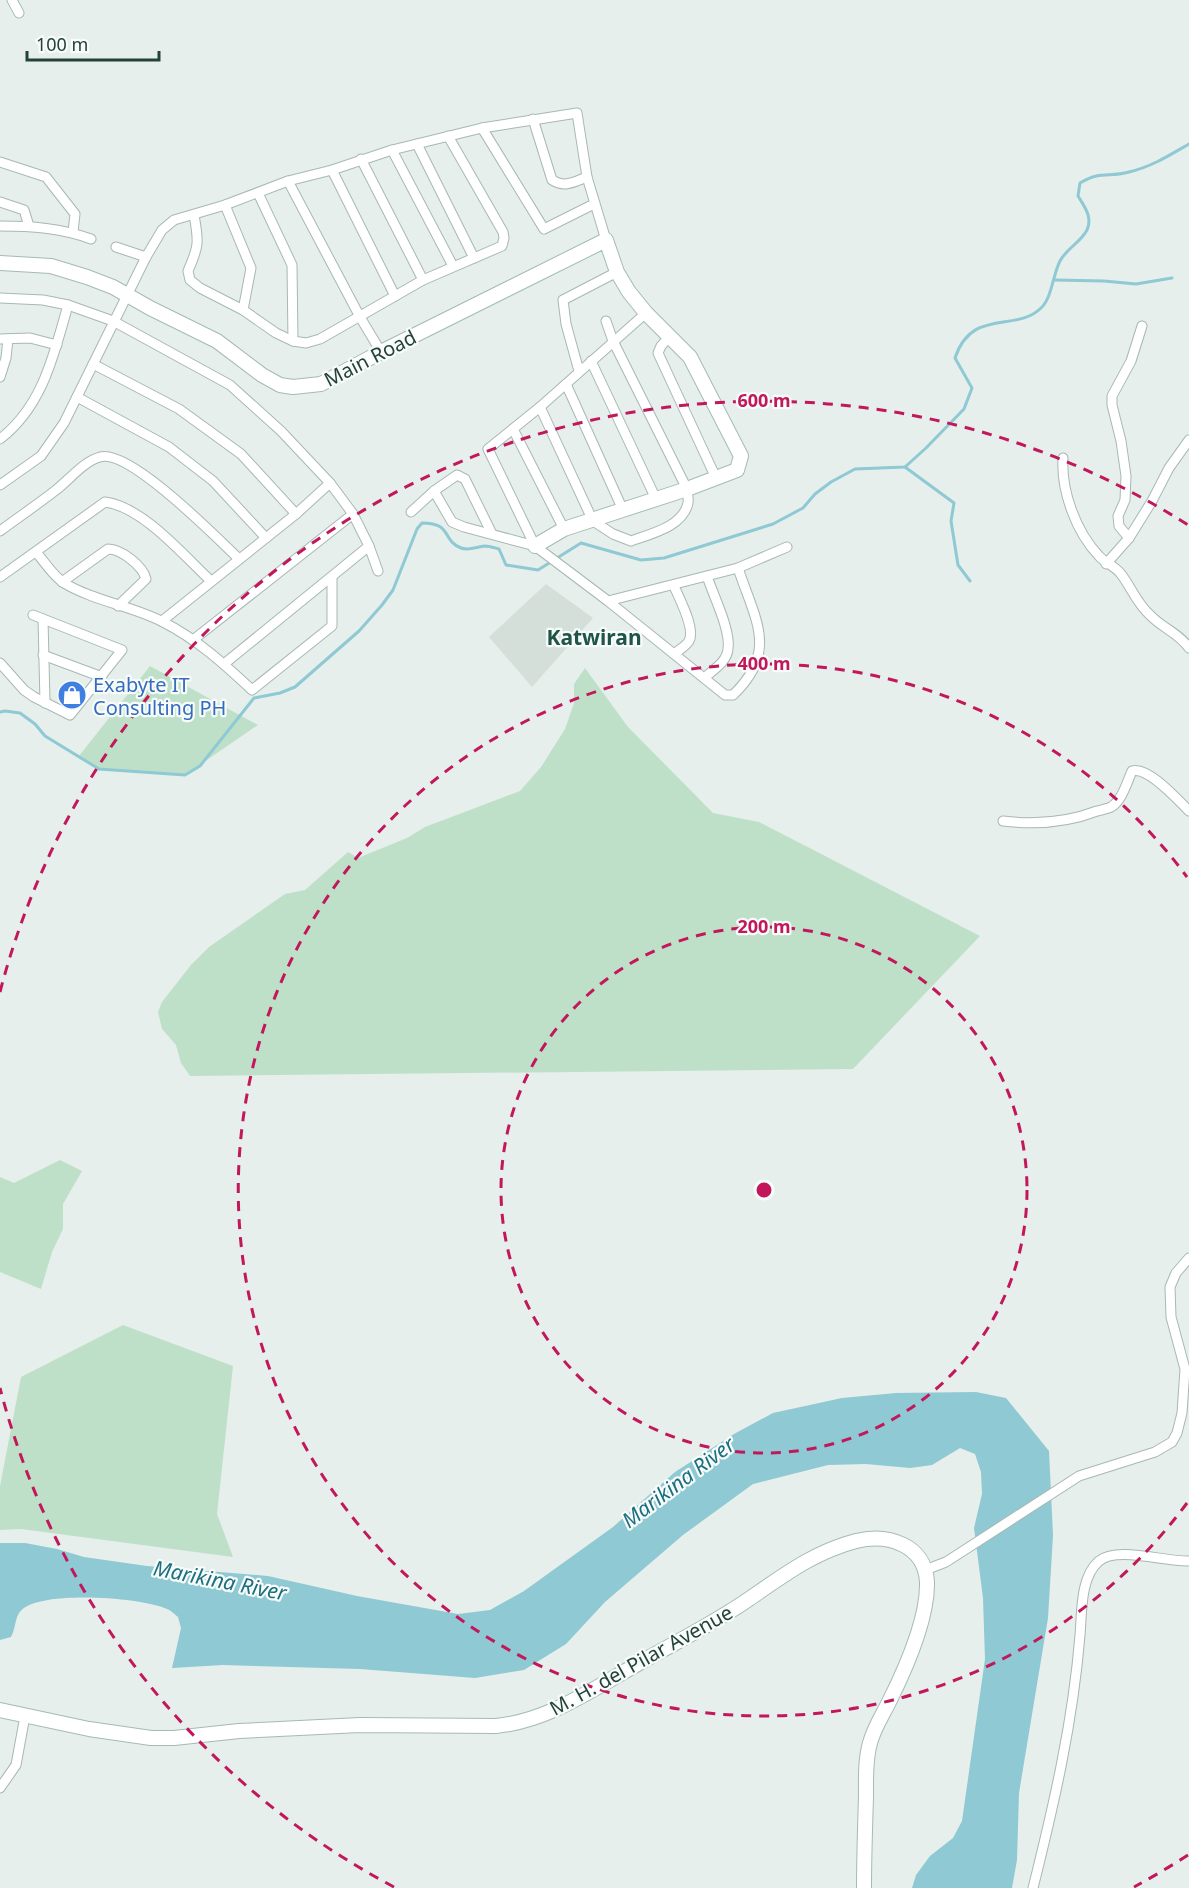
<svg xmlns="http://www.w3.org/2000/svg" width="1189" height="1888" font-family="'Noto Sans',sans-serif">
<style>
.built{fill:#d4dfda}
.green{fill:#bfe0c8}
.water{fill:#8ec9d4}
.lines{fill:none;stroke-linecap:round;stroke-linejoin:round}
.stream{stroke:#8ec9d4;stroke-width:3}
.street-casing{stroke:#a8b8b2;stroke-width:11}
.secondary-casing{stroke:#a4bbb3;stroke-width:16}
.street{stroke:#fff;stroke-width:9}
.secondary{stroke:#fff;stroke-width:14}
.ring{fill:none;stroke:#c2185b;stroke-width:3;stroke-dasharray:10 8}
.labels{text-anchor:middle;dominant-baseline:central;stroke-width:4.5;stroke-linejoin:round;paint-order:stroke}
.street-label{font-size:20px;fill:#24423a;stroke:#f7fbf9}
.shop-label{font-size:20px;fill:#366cbe;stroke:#f7fbf9;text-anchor:start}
.neighbourhood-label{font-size:21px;font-weight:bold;fill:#1f5548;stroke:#f7fbf9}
.water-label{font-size:21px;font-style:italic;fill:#1c6f80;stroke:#f7fbf9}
.centre{fill:#c2185b;stroke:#f7fbf9;stroke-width:3}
.ring-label{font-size:18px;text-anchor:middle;font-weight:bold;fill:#c2185b;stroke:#f7fbf9;stroke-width:4.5;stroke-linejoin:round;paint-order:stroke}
</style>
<rect width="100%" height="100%" fill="#e6efeb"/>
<polygon class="built" points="546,584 593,618 532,687 489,637"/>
<g class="green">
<polygon points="150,666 258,725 185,775 99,769 79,756"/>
<polygon points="585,668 628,727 713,813 759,822 980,936 853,1069 190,1076 181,1063 176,1045 162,1029 158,1012 162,1002 191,965 209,947 285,894 305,890 348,852 358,858 407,838 425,827 520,791 541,767 565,729 574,703 574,684"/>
<polygon points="60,1160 82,1171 63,1204 63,1229 52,1252 41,1289 0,1272 0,1177 14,1183"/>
<polygon points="123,1325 233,1366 217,1514 233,1557 21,1529 0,1530 0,1486 21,1377"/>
</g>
<path class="water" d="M976,1392L1006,1398L1049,1451L1053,1535L1048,1618L1019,1793L1017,1860L1012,1888H912L916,1875L930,1856L953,1838L962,1821L985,1659L983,1598L974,1528L982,1494L981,1472L975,1454L960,1448L932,1465L910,1468L866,1464L828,1465L753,1484L683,1535L605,1602L566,1644L524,1670L475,1678L360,1669L223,1665L172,1668L181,1628L178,1617C175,1615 171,1610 167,1609C141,1597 47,1591 24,1608C14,1615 17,1626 11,1637L0,1640V1543H25L57,1549L84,1557L147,1566L268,1576L357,1596L458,1614L490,1610L524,1591L613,1527L675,1472L734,1434L773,1413L842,1398L896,1393Z"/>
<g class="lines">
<g class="stream">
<polyline points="1055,280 1104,281 1136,284 1172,278"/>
<polyline points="905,467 954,503 951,521 958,565 970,581"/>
<path d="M0,712L5,711L20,713L35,724L45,736L99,769L185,775L200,766L254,698L280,693L295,687L359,631L382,605L393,590L417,529L422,523C453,523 441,540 461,548C469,551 476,547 485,546C489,546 495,548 499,549L506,565L538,570L581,543L641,560L664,558L773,524L803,508L815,494L831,482L855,469L905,467L926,448L964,409L972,388L955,358C972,307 1016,333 1041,308C1052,298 1053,274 1060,261C1066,249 1081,242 1087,230C1093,217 1084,206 1078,196L1080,183C1102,170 1108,178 1129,172C1151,167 1170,155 1189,144"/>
</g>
<g class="street-casing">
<g id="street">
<polyline points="12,0 19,13"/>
<path d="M533,119L552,180C565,188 574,182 587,177"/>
<polyline points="482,128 544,229 594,204"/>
<polyline points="417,144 474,258"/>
<polyline points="392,150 453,266"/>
<polyline points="361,159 423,280"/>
<polyline points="0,162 46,177 75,214 73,232"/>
<polyline points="332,170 395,296"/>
<polyline points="288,181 360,317 381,352"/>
<polyline points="258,193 292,265 293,341"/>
<polyline points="0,202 24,210 29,226"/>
<polyline points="225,205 251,268 243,310"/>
<path d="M194,215C199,242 199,246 188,271L190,280L200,288L243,310L276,333L293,341L306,343L320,339L423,280L502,246L504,238L503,232L448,136"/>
<path d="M0,226C31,226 61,228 91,239"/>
<polyline points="116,247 146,257"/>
<polyline points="0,298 43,300 68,305 113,321 230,385 281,431 330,483 353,514 369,546 378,571"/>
<polyline points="670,336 661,346 658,353 716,478"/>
<polyline points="0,339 30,338 57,345"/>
<polyline points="591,361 656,499"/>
<polyline points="93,364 179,409 241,454 296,514"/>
<polyline points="579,371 566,324 563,300 617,272"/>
<polyline points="0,377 6,358 8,339"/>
<polyline points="566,384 623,510"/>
<polyline points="77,397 169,447 213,481 266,538"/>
<path d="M540,407L593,521L613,534L631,541C650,534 683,527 688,503C689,499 687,493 687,489L613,341L606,321"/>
<polyline points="513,429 564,529"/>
<path d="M0,439C43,406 54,354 68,305"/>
<path d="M1063,458C1061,491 1076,532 1099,556C1105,563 1115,566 1121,574C1131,587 1137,604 1150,615C1162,628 1179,633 1189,648"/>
<polyline points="0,485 41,456 64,423 146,257 162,230 174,220 225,205 288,181 332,170 392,150 482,128 577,113 587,177 606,240"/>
<path d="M434,491L452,522L464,527L535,546L608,601L725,695H733C779,651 755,620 738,568"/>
<polyline points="411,512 434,491 457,475 465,479 492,534"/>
<path d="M0,531C19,517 38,504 56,490C69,480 84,461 100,457C129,448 217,538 239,559"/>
<polyline points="1129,538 1119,526 1118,516 1125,500 1126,476 1121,441 1112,405 1112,396 1131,361 1142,326"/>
<polyline points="535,546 488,449 540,407 646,313"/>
<path d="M36,552C44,561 53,576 64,583C94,601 132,606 163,622C197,639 225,665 252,690L332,626V578"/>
<polyline points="1106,564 1129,538 1152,501 1169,468 1189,440"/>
<path d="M0,577L105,502C143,507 183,555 211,581"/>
<path d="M62,582L108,549C121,549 143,566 146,579L118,606"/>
<path d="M674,586C679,598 696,629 689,641C686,646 679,650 674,654"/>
<polyline points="608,601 738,568 787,547"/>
<polyline points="43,619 45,703"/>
<polyline points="162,621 296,514 330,483"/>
<polyline points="193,640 353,514"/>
<polyline points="43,655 102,677"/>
<polyline points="0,663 24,690 34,697 70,715 122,650 33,615"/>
<polyline points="224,664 369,546"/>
<path d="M704,678C713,670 727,662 728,649C731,630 713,595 707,576"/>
<path d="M1003,821C1036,825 1066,823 1097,811C1101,810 1107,809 1111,807C1122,801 1127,782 1132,771C1148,766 1178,800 1189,811"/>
<polyline points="925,1570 946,1562 1079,1476 1155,1452 1172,1442 1177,1433 1182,1413 1185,1369 1171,1317 1170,1287 1176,1273 1189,1258"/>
<polyline points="0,1788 16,1765 25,1716"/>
<path d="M1033,1888C1054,1804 1073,1722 1080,1635C1082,1613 1080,1577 1099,1561C1117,1546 1165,1562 1189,1561"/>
</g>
</g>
<g class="secondary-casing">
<g id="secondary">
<polyline points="0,263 51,266 87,277 113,287 150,308 217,341 262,375 280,385 293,387 321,384 381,352 606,240 617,272 629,292 646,313 690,357 741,456 737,470 687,489 564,529 535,546"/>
<path d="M0,1710L89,1729L151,1738H174L239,1731L360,1725L496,1726C548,1721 591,1690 636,1665C674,1643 713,1624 749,1599C784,1575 814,1552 856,1541C888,1533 925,1545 927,1582C928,1619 905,1670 889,1702C882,1716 874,1728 870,1743C865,1760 866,1780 866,1797C865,1828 864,1858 864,1888"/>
</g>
</g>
<use href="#street" class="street"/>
<use href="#secondary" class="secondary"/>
</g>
<g class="ring">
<circle cx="764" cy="1190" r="263"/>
<path d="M1187 1503A526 526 0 1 1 1187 877"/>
<path d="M1188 1855A789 789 0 0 1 1134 1887M394 1887A789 789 0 0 1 0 1388M0 992A789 789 0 0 1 1188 525"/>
</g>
<defs>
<g id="shop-disc" transform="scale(1.5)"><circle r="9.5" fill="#3f7fe0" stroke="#f7fbf9"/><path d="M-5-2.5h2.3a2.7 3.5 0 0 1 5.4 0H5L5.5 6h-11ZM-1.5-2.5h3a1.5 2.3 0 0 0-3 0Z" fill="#fff"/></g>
</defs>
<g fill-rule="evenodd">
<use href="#shop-disc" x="72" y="695"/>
</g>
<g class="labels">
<g class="street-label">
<text transform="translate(370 358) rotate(-27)">Main Road</text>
<text transform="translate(641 1660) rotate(-29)">M. H. del Pilar Avenue</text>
</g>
<g class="shop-label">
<text x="93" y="684">Exabyte IT<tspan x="93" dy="23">Consulting PH</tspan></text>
</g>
<g class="neighbourhood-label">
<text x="594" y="637">Katwiran</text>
</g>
<g class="water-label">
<text transform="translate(678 1482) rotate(-37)">Marikina River</text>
<text transform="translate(220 1580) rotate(11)">Marikina River</text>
</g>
</g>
<circle cx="764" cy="1190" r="9" class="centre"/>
<g class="ring-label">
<text x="764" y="407">600 m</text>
<text x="764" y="670">400 m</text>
<text x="764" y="933">200 m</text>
</g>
<path d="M27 51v9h132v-9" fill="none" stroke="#24423a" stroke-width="3"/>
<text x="36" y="51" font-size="18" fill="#24423a" stroke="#f7fbf9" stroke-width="4.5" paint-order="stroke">100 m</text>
</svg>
